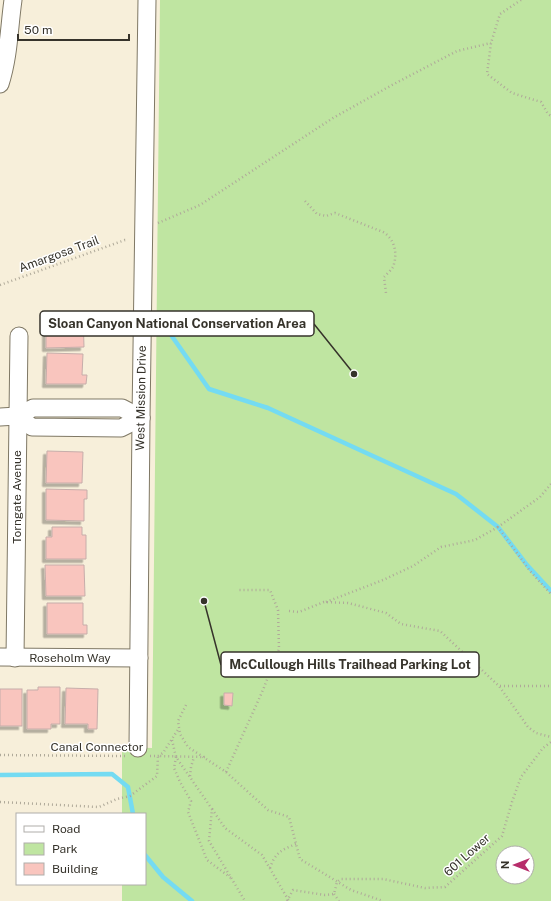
<svg xmlns="http://www.w3.org/2000/svg" width="551" height="901" font-family="'Public Sans',sans-serif">
<style>
.green{fill:#bfe5a1;fill-rule:evenodd}
.lines{fill:none;stroke-linecap:round;stroke-linejoin:round}
.stream{stroke:#74dbf2;stroke-width:4.5}
.building{fill:#f9c5be;stroke:#c6adaa;filter:url(#shadow)}
.street-casing{stroke:#7f7865;stroke-width:19}
.path{stroke:#afa999;stroke-width:2.5;stroke-dasharray:1 3;stroke-linecap:butt}
.street{stroke:#fff;stroke-width:17}
.labels{text-anchor:middle;dominant-baseline:central;stroke-width:3;stroke-linejoin:round;paint-order:stroke}
.street-label{font-size:12px;fill:#36332b;stroke:#fff}
.leader{fill:none;stroke:#36332b;stroke-width:1.5}
.callout-dot{fill:#36332b;stroke:#fff;stroke-width:1.5}
.callout{fill:#fff;stroke:#36332b;stroke-width:1.5}
.callout-label{font-size:13px;text-anchor:middle;font-weight:bold;fill:#36332b}
</style>
<defs>
<filter id="shadow"><feDropShadow dx="-3.5" dy="3.5" stdDeviation="0" flood-color="#0004"/></filter>
</defs>
<rect width="100%" height="100%" fill="#f7efda"/>
<path class="green" d="M160,0H551V901H122V884H145V814H122V747L152,748ZM503,853H527V877H503Z"/>
<g class="lines">
<g class="stream">
<polyline points="157,315 209,389 268,408 456,494 498,527 527,565 551,591"/>
<polyline points="0,775 112,774 128,787 133,814"/>
<polyline points="145,855 163,877 192,901"/>
</g>
</g>
<g class="building">
<polygon points="83,314 84,347 46,348 46,315"/>
<polygon points="47,353 83,354 82,375 87,375 86,384 46,384"/>
<polygon points="47,451 83,452 82,483 46,483"/>
<polygon points="46,489 87,490 87,499 84,499 84,521 46,520"/>
<polygon points="52,527 82,527 82,535 86,535 86,559 46,559 46,537 52,537"/>
<polygon points="45,565 84,565 85,596 46,596"/>
<polygon points="47,603 83,603 83,625 87,625 87,634 47,634"/>
<polygon points="38,687 60,687 60,724 51,724 51,729 27,729 27,690 38,690"/>
<polygon points="66,688 98,689 97,729 88,729 88,724 65,724"/>
<rect x="0" y="689" width="22" height="37"/>
<polygon points="224,693 233,693 232,706 224,705"/>
</g>
<g class="lines">
<g class="street-casing">
<g id="street">
<path d="M0,84C9,56 9,28 13,0"/>
<polyline points="17,416 32,427 121,428 141,418"/>
<polyline points="0,417 17,416 33,408 122,408 141,418"/>
<polyline points="0,657 139,658"/>
<polyline points="15,658 19,336"/>
<polyline points="138,748 141,418 147,0"/>
</g>
</g>
<g class="path">
<polyline points="521,0 500,14 491,43 487,74 512,93 541,102 548,114 551,116"/>
<path d="M305,201L317,214L326,216L335,213L383,232C395,239 398,254 393,267C391,270 387,274 384,277L386,293"/>
<polyline points="158,223 200,205 333,118 392,85 457,51 491,43"/>
<polyline points="0,285 125,240 128,240"/>
<polyline points="551,484 540,497 498,527 530,571 551,594"/>
<polyline points="326,602 383,580 413,566 441,547 475,540 498,527"/>
<polyline points="289,611 299,612 324,602 348,603 386,613 401,624 440,631 499,686 528,727 536,733 551,737"/>
<polyline points="500,686 551,686"/>
<polyline points="186,705 178,721 180,734 188,747 226,772 268,810 289,817 300,859 351,890 383,901"/>
<polyline points="172,740 176,757 212,809 209,841 245,901"/>
<polyline points="0,755 125,756"/>
<polyline points="150,756 158,756 163,753 179,728"/>
<polyline points="176,757 174,768 180,782 191,801 188,812 207,860 231,878"/>
<polyline points="226,772 263,690 279,649 278,610 270,590 237,590"/>
<polyline points="190,776 191,767 194,757"/>
<polyline points="0,802 99,807 117,799 130,796 157,776 158,756 205,757"/>
<polyline points="212,809 225,828 262,855 289,901"/>
<path d="M270,868C275,853 281,850 296,844"/>
<polyline points="334,894 339,901"/>
<polyline points="287,901 293,890 325,895 334,894 337,882 341,879 383,879 425,888 445,887 502,836 512,802 521,777 543,748 551,742"/>
</g>
<use href="#street" class="street"/>
</g>
<g class="labels">
<g class="street-label">
<text transform="translate(59 254) rotate(-20)">Amargosa Trail</text>
<text transform="translate(141 398) rotate(-89)">West Mission Drive</text>
<text transform="translate(17 497) rotate(-90)">Torngate Avenue</text>
<text x="70" y="658">Roseholm Way</text>
<text x="97" y="747">Canal Connector</text>
<text transform="translate(467 855) rotate(-42)">601 Lower</text>
</g>
</g>
<path class="leader" d="M354 374L314 324M204 601L221 665"/>
<g class="callout-dot">
<circle cx="354" cy="374" r="4"/>
<circle cx="204" cy="601" r="4"/>
</g>
<g class="callout">
<rect x="40" y="311" width="274" height="25" rx="4"/>
<rect x="221" y="652" width="258" height="25" rx="4"/>
</g>
<g class="callout-label">
<text x="177" y="328">Sloan Canyon National Conservation Area</text>
<text x="350" y="669">McCullough Hills Trailhead Parking Lot</text>
</g>
<rect x="16" y="813" width="130" height="72" fill="#ffffff" stroke="#afadaa"/>
<rect x="24" y="826" width="20" height="6" fill="#ffffff" stroke="#afadaa"/>
<text x="52" y="833" font-size="12" fill="#36332b">Road</text>
<rect x="24" y="843" width="20" height="12" fill="#bfe5a1" stroke="#afadaa"/>
<text x="52" y="853" font-size="12" fill="#36332b">Park</text>
<rect x="24" y="863" width="20" height="12" fill="#f9c5be" stroke="#afadaa"/>
<text x="52" y="873" font-size="12" fill="#36332b">Building</text>
<g transform="translate(515 865) rotate(270)"><circle r="19" fill="#ffffff" stroke="#afadaa"/>
<path d="M0-3L7 15L0 10L-7 15Z" fill="#b72d6b"/>
<text y="-6" font-size="11" font-weight="bold" text-anchor="middle" fill="#36332b">N</text>
</g>
<path d="M18 34v6h111v-6" fill="none" stroke="#36332b" stroke-width="2"/>
<text x="24" y="34" font-size="12" fill="#36332b" stroke="#ffffff" stroke-width="3" paint-order="stroke">50 m</text>
</svg>
